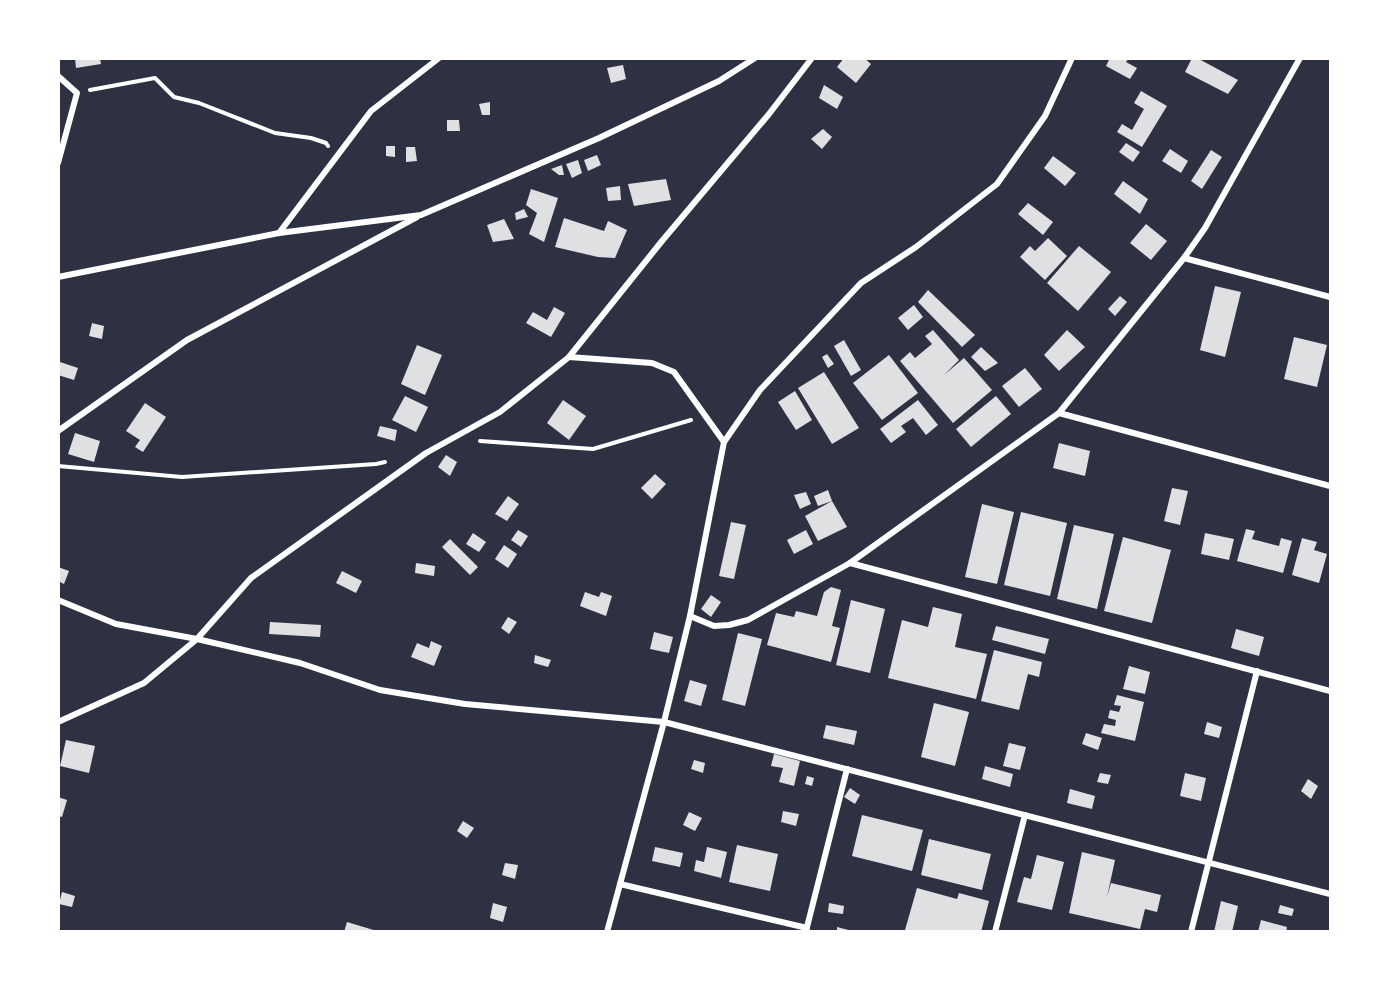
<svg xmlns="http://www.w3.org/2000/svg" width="1389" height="990" font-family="'Zilla Slab',serif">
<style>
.building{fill:#e0e0e3}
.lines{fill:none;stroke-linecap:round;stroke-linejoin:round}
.path{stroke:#fff;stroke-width:4}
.minor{stroke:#fff;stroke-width:6}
</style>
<rect width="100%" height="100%" fill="#2d3142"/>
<g class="building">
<polygon points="75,58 100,58 101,64 76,68"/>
<polygon points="844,58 864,58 871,64 856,83 837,67"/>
<polygon points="1110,58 1129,58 1126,62 1137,68 1130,79 1106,66"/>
<polygon points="1192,58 1197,58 1238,80 1228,94 1185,72"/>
<polygon points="623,65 626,79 611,83 607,68"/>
<polygon points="824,85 843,97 837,109 819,98"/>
<polygon points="1141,91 1167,106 1142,147 1117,132 1122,124 1132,130 1144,109 1134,103"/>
<polygon points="490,102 490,115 482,115 479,104"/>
<polygon points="447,120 459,120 460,131 447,131"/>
<polygon points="823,129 832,137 822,149 811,139"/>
<polygon points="1126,143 1140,152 1133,162 1119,152"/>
<polygon points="386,146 395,146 395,157 386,156"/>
<polygon points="406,147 415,147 417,161 406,162"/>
<polygon points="1170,149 1188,161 1181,173 1162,161"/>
<polygon points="1211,150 1222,157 1202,189 1191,181"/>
<polygon points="597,155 601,165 588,171 584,160"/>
<polygon points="1053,156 1076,173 1065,186 1044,168"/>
<polygon points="578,160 582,173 572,178 566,164"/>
<polygon points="562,165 564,175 559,175 551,169"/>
<polygon points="666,179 671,200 634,206 628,184"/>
<polygon points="1123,181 1148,199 1140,214 1114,194"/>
<polygon points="620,186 621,200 608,201 606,188"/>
<polygon points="531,189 558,198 544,242 529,234 537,213 526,205"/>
<polygon points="1028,203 1053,222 1043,235 1018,214"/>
<polygon points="524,209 528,217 516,220 515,213"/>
<polygon points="564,218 604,231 608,221 627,230 615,258 598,257 555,247"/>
<polygon points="504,219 514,239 493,242 487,225"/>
<polygon points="1146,224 1167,241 1151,260 1130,243"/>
<polygon points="1048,238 1067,256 1045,280 1020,257 1030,246 1035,251"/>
<polygon points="1079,246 1111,272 1078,311 1047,283"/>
<polygon points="1215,286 1241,292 1225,357 1200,350"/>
<polygon points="928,290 975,335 962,347 918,302"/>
<polygon points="1120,296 1127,302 1115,316 1108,309"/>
<polygon points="914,305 923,317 908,330 898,318"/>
<polygon points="554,307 565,313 551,337 526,323 533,312 547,320"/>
<polygon points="92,323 104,326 102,339 89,336"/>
<polygon points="933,330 959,360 944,375 964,358 992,390 953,423 900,361 910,352 915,358 932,344 925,336"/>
<polygon points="1067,330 1085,347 1059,371 1044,355"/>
<polygon points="1294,337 1327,345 1317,387 1284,379"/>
<polygon points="844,340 861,370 851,376 834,346"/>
<polygon points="417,345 442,355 425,395 401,384"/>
<polygon points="981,347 998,363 985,371 971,357"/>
<polygon points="827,354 834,364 828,368 822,357"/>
<polygon points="889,355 918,393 882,420 853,383"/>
<polygon points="60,362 78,368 74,380 58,375 58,368"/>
<polygon points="1025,368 1042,389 1019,407 1002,386"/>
<polygon points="824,372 859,428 832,444 798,388"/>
<polygon points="795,391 812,420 796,430 778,402"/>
<polygon points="405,396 428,407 416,432 392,420"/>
<polygon points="996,396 1011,414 971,447 956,429"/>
<polygon points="563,400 586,416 569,440 547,423"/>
<polygon points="918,400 938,425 926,435 913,418 901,426 906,432 891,443 880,429"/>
<polygon points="145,403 166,417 143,452 135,447 140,440 126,431"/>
<polygon points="380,426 397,430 395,441 377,436"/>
<polygon points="75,433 100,441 94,462 68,454"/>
<polygon points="1059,443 1090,451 1085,476 1053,468"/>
<polygon points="446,455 457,462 450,476 438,467"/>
<polygon points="655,474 666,484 652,499 641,488"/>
<polygon points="1172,488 1188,491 1180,525 1164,521"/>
<polygon points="828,490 832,501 818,506 814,496"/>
<polygon points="806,492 811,504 800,509 794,495"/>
<polygon points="508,496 519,504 507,521 495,514"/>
<polygon points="832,501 847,527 818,541 805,516"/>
<polygon points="982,504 1014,512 997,584 965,577"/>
<polygon points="1021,512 1067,523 1050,596 1004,585"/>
<polygon points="731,522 746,525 734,579 719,576"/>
<polygon points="1074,525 1114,534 1097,609 1057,599"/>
<polygon points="1246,529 1255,531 1252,539 1279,546 1281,538 1292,541 1283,573 1237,561"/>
<polygon points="518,530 528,536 521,547 511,540"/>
<polygon points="806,530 813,544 794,554 787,540"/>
<polygon points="473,533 486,542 479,552 466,544"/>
<polygon points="1205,533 1234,539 1229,560 1201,554"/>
<polygon points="1123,537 1171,550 1152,623 1104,611"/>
<polygon points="1302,538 1317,542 1314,550 1327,554 1319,583 1292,575"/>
<polygon points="450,539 478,567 470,575 442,547"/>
<polygon points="504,545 517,554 508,568 495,559"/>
<polygon points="416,563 435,566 434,576 415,573"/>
<polygon points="58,567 69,571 64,584 58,581"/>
<polygon points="342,571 362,581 356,593 336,583"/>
<polygon points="831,587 841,590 832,626 840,628 831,662 767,645 776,613 794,617 796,611 817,616 824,592"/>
<polygon points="585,592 599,597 601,592 612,596 606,616 580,606"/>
<polygon points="711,595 721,602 711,617 701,609"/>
<polygon points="851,600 885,609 870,673 836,665"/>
<polygon points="933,607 962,614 955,647 987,654 976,699 888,678 902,620 928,627"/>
<polygon points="508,617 517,622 509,634 501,628"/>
<polygon points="270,622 321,625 320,637 269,634"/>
<polygon points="996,626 1049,639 1045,654 992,640"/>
<polygon points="1236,629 1264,637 1259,656 1231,648"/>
<polygon points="654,632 673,637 669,653 650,649"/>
<polygon points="738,633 762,639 745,706 722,700"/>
<polygon points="431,641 442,646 434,666 411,657 417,643 429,648"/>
<polygon points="994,650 1042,662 1039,677 1028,674 1019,710 981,701"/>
<polygon points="535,655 551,660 548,667 534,663"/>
<polygon points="1129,666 1150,672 1145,694 1123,689"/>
<polygon points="690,680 707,685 701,706 684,701"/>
<polygon points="1117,695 1144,702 1135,741 1101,733 1104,724 1115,726 1116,720 1108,718 1110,710 1119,712 1121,706 1114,705"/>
<polygon points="934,703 969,712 955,766 921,757"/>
<polygon points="1207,722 1222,727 1219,738 1204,734"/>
<polygon points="826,725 857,731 854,745 823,738"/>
<polygon points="1086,733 1102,738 1098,750 1082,744"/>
<polygon points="66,740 95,746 89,773 60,766"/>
<polygon points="1009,743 1026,747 1020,770 1003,766"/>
<polygon points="774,754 800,761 794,786 779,782 783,768 771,766"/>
<polygon points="694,760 705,763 703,773 691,769"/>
<polygon points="985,766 1013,774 1010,787 982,779"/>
<polygon points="1100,773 1111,775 1108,784 1097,782"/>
<polygon points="1185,773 1206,778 1201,801 1180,796"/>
<polygon points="807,776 814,778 812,786 805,784"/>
<polygon points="1308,779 1318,786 1311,799 1301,791"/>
<polygon points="850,788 860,795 855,804 844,797"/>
<polygon points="1070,789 1095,796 1092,809 1067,803"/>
<polygon points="58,797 67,800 62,817 58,816"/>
<polygon points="783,811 799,814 796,826 781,822"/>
<polygon points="689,812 702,818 695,831 683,825"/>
<polygon points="862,815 923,830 912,871 852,856"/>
<polygon points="463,821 474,828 467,838 457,831"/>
<polygon points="929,839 991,854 982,890 921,875"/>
<polygon points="737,845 778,854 770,891 729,882"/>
<polygon points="655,847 683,853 680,867 652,861"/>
<polygon points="707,847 727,852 721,878 694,871 696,860 704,862"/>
<polygon points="1082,852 1115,860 1107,897 1111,883 1161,895 1157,912 1145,909 1140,929 1069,913"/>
<polygon points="1037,855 1064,862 1052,910 1017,902 1024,877 1031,879"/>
<polygon points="505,863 518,865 515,879 502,875"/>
<polygon points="917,888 957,899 959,893 989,901 981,932 911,932 905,930"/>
<polygon points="62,892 75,896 72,907 59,904"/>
<polygon points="1221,901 1238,906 1232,932 1214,932"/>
<polygon points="493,903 507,907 503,922 490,918"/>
<polygon points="829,903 844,906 843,914 828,912"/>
<polygon points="1280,905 1294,909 1292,916 1278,913"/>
<polygon points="1261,920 1287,927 1286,932 1258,932"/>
<polygon points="347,922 377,931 377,932 344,932"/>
<polygon points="837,927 852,931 852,932 837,932"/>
</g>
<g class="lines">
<g class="path">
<polyline points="90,90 155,78 174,97 199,103 275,133 311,138 326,143 328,146"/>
<polyline points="480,441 593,449 691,420"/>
<polyline points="58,466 182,477 376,464 385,462"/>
</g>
<g class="minor">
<polyline points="58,76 77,93 58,163"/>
<polyline points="279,233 371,111 439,58"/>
<polyline points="1184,258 1330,297"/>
<polyline points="58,277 279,233 421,215 599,138 719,81 755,58"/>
<polyline points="569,357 652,363 674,372 724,442"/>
<polyline points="1059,413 1330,486"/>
<polyline points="58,431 187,340 417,217"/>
<polyline points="850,563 1330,691"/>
<polyline points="58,600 116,624 197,639 300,663 380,690 465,704 664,722 1330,894"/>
<polyline points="690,616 714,626 729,625 748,620 850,563 1059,413 1184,258 1205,228 1300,58"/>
<polyline points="58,722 144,683 197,639 251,578 426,453 500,412 569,357 662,241 769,114 812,58"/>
<polyline points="620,884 807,928"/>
<polyline points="806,931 847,769"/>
<polyline points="607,932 664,722 690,616 724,442 760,390 861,283 916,247 997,184 1045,116 1072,58"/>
<polyline points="995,932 1025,815"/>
<polyline points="1191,932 1257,671"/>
</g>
</g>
<rect width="1389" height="990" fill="none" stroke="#ffffff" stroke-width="120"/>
</svg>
